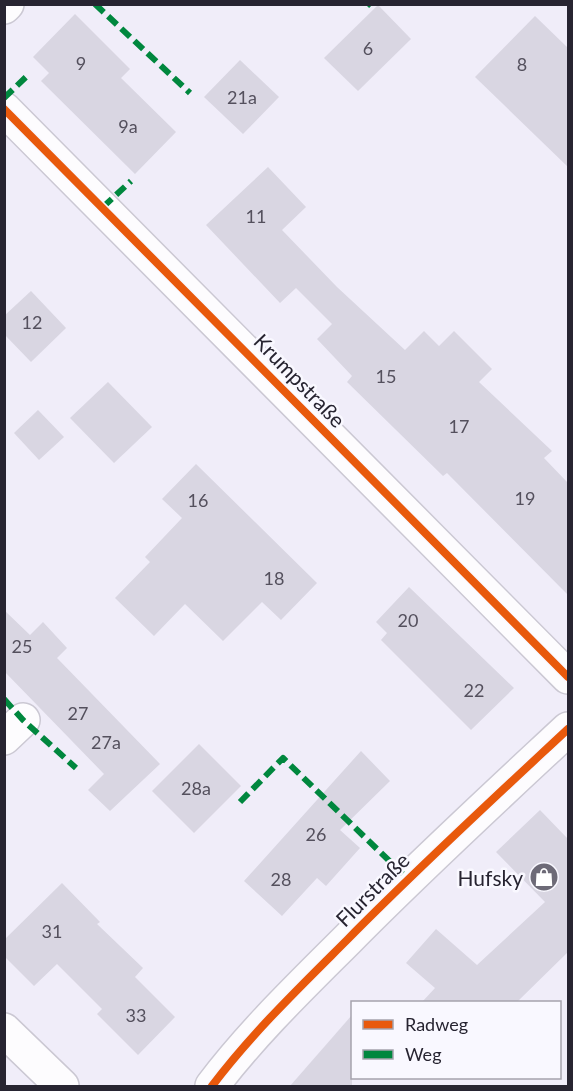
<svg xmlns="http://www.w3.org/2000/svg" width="573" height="1091" font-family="Lato,sans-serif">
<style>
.building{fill:#d9d6e2}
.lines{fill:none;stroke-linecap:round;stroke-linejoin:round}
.minor-casing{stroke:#cbc8d3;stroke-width:36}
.minor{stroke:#fdfcfe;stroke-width:33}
.quiet{stroke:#00873e;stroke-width:6;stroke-dasharray:12 6;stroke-linecap:butt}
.cycleway-casing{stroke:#f9f8ff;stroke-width:11}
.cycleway{stroke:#e8590c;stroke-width:8}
.labels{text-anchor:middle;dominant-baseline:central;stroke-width:5;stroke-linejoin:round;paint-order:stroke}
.number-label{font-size:18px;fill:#54505d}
.street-label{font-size:21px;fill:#272431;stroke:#f9f8ff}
.poi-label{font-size:21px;fill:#272431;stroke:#f9f8ff;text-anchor:end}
</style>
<rect width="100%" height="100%" fill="#f0edf9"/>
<g class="building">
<polygon points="378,5 411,39 358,91 324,58"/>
<polygon points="75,14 130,69 121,78 176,132 135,174 41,81 49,73 33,57"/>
<polygon points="535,16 568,48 568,167 475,77"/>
<polygon points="240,60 279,97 243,134 204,97"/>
<polygon points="268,167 306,207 282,230 337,287 405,350 424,331 439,346 454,331 492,369 479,382 552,451 544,458 568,483 568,595 447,473 443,476 347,382 352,376 317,339 332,324 296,288 280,303 206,225"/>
<polygon points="31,291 66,328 31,362 4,334 4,316"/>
<polygon points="108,382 152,427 114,463 70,418"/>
<polygon points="38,410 64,437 39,460 14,433"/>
<polygon points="196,464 317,583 281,620 262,602 223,641 185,604 154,636 115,598 150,562 145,557 182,518 162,499"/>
<polygon points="409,587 514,688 471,730 381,640 387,633 376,622"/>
<polygon points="4,610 30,635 43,622 67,648 57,658 160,764 110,811 88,790 104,774 4,671"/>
<polygon points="199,744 241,786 194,833 152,791"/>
<polygon points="361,751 390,781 340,830 360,848 326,886 317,878 282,916 244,881"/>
<polygon points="540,810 568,839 568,952 517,1002 422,1002 435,988 406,963 436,929 477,965 545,902 496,852"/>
<polygon points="62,883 100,922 97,924 143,968 135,977 175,1017 138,1055 97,1014 102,1009 57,964 34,986 4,956 4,940"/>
<polygon points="352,1015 352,1086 290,1086"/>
</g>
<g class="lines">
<g class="minor-casing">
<g id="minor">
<polyline points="4,7 7,4"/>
<path d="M4,109C194,298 380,488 568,677"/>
<polyline points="4,738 23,720"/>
<polyline points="4,1030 62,1086"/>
<path d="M212,1086C252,1033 301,986 348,939C419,867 494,798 568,729"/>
</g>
</g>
<use href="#minor" class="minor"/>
<g class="quiet">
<polyline points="95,4 190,93"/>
<polyline points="367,6 369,4"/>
<polyline points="4,98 26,77"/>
<polyline points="103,207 131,181"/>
<polyline points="4,699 23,720 76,768"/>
<polyline points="240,802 283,758 408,879"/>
</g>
<g class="cycleway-casing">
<g id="cycleway">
<path d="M4,109C194,298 380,488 568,677"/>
<path d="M212,1086C252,1033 301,986 348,939C419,867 494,798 568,729"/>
</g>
</g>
<use href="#cycleway" class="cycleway"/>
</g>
<defs>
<g id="shop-disc" transform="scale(1.5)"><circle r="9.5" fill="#6d6a77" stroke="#f9f8ff"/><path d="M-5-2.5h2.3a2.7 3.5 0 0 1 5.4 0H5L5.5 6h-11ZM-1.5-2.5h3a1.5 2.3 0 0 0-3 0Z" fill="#fff"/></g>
</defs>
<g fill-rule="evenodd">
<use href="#shop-disc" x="544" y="877"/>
</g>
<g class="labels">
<g class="number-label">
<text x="368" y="48">6</text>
<text x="81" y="63">9</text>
<text x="522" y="64">8</text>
<text x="242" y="97">21a</text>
<text x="128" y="126">9a</text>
<text x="256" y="216">11</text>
<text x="32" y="322">12</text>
<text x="386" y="376">15</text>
<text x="459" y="426">17</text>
<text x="525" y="498">19</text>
<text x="198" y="500">16</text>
<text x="274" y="578">18</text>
<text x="408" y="620">20</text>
<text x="22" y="646">25</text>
<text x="474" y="690">22</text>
<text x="78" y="713">27</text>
<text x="106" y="742">27a</text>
<text x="196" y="788">28a</text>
<text x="316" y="834">26</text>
<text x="281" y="879">28</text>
<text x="52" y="931">31</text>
<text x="136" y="1015">33</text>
</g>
<g class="street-label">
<text transform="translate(300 380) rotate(46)">Krumpstraße</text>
<text transform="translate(372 889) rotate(-45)">Flurstraße</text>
</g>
<g class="poi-label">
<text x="523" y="877">Hufsky</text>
</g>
</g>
<rect width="573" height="1091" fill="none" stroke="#272431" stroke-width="12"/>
<rect x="351" y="1001" width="210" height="78" fill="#f9f8ff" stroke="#a5a3ad" stroke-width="1.5"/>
<rect x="363" y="1020" width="30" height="9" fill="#e8590c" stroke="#a5a3ad" stroke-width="1.5"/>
<text x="405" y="1031" font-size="18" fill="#272431">Radweg</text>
<rect x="363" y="1050" width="30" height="9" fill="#00873e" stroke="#a5a3ad" stroke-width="1.5"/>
<text x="405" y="1061" font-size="18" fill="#272431">Weg</text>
</svg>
